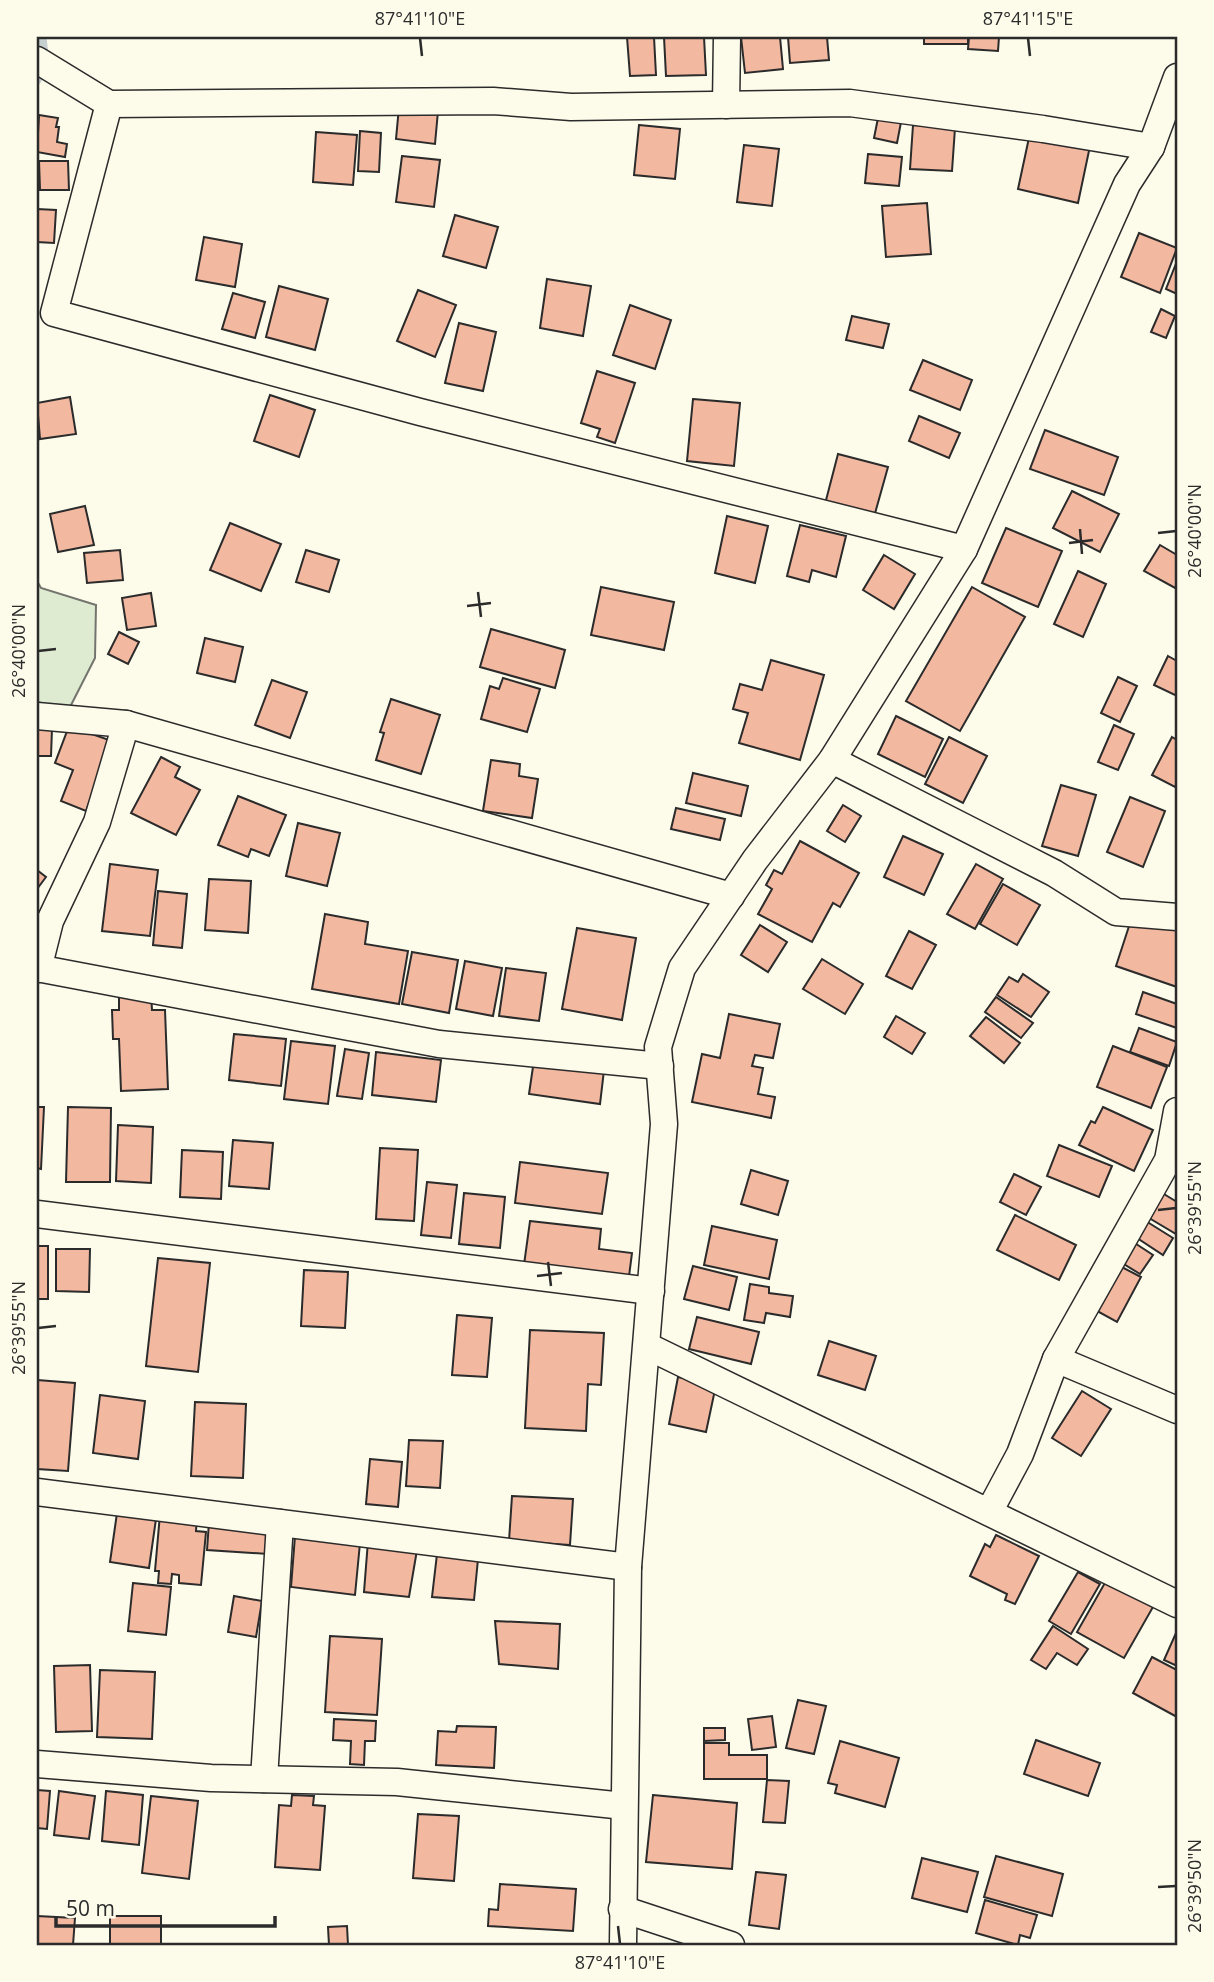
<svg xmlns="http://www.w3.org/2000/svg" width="1214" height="1982" font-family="'Open Sans',sans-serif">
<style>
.green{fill:#deebd1;stroke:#74746e;stroke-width:2}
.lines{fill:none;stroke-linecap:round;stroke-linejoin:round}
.stream{stroke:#c7d0d0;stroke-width:9}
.building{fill:#f2b8a0;stroke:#2b2b2b;stroke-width:2}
.street-casing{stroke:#2b2b2b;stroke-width:29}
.street{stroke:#fdfbea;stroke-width:26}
.ticks{fill:none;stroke:#2b2b2b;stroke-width:2.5}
.neatline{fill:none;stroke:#2b2b2b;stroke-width:2.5}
.ticks-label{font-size:18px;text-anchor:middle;fill:#2b2b2b}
</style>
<rect width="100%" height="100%" fill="#fdfbea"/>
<polygon class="green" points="37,581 41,588 96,605 95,658 69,709 37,702"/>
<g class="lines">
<polyline class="stream" points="37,80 45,64 42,37"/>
</g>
<g class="building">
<polygon points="627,37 654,37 656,75 630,76"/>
<polygon points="664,37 704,37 706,75 666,76"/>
<polygon points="741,37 780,37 783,69 745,73"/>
<polygon points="788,37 827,37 829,60 790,63"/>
<rect x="924" y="37" width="44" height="7"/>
<polygon points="969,37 999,37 998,51 968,49"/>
<polygon points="399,107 438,111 435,144 396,139"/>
<polygon points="879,113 902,117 897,143 874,138"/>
<polygon points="39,115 58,118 56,127 59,127 57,142 67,144 65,157 37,152"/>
<polygon points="639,125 680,129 675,179 634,175"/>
<polygon points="913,125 955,128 952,171 910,169"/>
<polygon points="360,131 381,133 379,172 358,171"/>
<polygon points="316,132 357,135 353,185 313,182"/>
<polygon points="1030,133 1090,146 1078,203 1018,189"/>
<polygon points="744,145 779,149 772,206 737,202"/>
<polygon points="868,154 902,157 899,186 865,183"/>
<polygon points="402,156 440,160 434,207 396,202"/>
<polygon points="39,161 68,161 69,190 40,190"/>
<polygon points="927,203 931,254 886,257 882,206"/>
<polygon points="37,209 56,210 54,243 37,242"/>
<polygon points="455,215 498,227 486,268 443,256"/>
<polygon points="1139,233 1177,248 1160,293 1121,277"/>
<polygon points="204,237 242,244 235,287 196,280"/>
<polygon points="1177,261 1177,294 1166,289"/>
<polygon points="547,279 591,286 583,336 540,328"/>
<polygon points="279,286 328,299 315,350 266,337"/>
<polygon points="418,290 456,305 435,357 397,341"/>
<polygon points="233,293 265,302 255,338 222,329"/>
<polygon points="630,305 671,320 655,369 613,355"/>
<polygon points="1161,309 1175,316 1166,338 1151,332"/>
<polygon points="852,316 889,324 883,348 846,340"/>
<polygon points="459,323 496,332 483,391 445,383"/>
<polygon points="923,360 972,380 960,410 910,390"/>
<polygon points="597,371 635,383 615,443 597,437 600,429 581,423"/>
<polygon points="270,395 315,410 299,457 254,441"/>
<polygon points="70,397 76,434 40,439 37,403"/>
<polygon points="693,399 740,403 734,466 687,461"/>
<polygon points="919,416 960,433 949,458 909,441"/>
<polygon points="1045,430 1118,457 1104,495 1030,469"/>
<polygon points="838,454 888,467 874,517 825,504"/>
<polygon points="1072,491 1119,514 1100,552 1053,528"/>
<polygon points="85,506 94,545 58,552 50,514"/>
<polygon points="727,516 768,526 755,583 715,573"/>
<polygon points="230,523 281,544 261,591 210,570"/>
<polygon points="800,525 846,536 836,577 812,570 809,582 787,576"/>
<polygon points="1006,528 1062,551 1038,607 982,583"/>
<polygon points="1160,545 1177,555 1177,589 1144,571"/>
<polygon points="120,550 123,580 87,583 84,553"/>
<polygon points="306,550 339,560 329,592 296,582"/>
<polygon points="884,555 915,574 894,609 863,590"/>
<polygon points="1078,571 1106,584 1083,637 1054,624"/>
<polygon points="601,587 674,602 664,650 591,635"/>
<polygon points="972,587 1025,617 960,731 906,701"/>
<polygon points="151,593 156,626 127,630 122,598"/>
<polygon points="491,629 565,650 555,688 480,667"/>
<polygon points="119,632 139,642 128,664 108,654"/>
<polygon points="205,638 243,647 235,682 197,673"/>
<polygon points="1168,656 1177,661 1177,696 1154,685"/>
<polygon points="771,660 824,675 800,760 739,743 748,713 733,709 740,684 762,690"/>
<polygon points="1118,677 1137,686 1120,722 1101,713"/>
<polygon points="503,678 540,689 527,732 481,719 490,686 499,689"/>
<polygon points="272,680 307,692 290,738 255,725"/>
<polygon points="391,699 440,715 421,774 376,760 384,733 380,732"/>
<polygon points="896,716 943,739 925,777 878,754"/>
<polygon points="1114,725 1134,734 1118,770 1098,762"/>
<polygon points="69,726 112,741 86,811 61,801 73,770 55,763"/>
<polygon points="37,729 52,729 51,756 37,756"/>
<polygon points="949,737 987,756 963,803 925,784"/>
<polygon points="1172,737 1177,740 1177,783 1175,787 1152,775"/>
<polygon points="161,757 180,767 175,777 200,790 176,835 131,813"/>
<polygon points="491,760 520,764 519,776 538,779 532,818 483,811"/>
<polygon points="693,773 748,786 741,816 686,803"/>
<polygon points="1061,785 1096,795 1078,856 1042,846"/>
<polygon points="238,796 286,815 269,856 251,849 248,857 218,845"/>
<polygon points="1130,797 1165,811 1143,867 1107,852"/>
<polygon points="843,805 861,816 845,842 827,831"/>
<polygon points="676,808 725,819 720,840 671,829"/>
<polygon points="298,823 340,833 327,886 286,876"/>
<polygon points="903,836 943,854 924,895 884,877"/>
<polygon points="800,841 859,873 840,907 833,903 812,942 758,914 772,889 766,885 774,870 782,874"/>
<polygon points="110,864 158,870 150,936 102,931"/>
<polygon points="976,864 1003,879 975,929 947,914"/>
<polygon points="37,870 46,877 37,889"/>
<polygon points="209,879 251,881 248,933 205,930"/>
<polygon points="1003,884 1040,905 1017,945 980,924"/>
<polygon points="158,891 187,894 182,948 153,945"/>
<polygon points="325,914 368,922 365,944 408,951 399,1004 312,989"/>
<polygon points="1133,914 1177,929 1177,987 1116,966"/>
<polygon points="760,925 787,942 768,972 741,955"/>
<polygon points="577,928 636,938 622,1020 562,1009"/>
<polygon points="909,931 936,945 912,989 886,976"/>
<polygon points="412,952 458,960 449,1013 402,1004"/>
<polygon points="822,959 863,984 845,1014 803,989"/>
<polygon points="465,961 502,968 493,1016 456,1009"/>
<polygon points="506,968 546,973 539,1021 499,1016"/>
<polygon points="1023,974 1049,992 1031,1017 997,995 1009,977 1018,982"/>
<polygon points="1143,992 1177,1004 1177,1028 1136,1014"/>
<polygon points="151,993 152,1010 165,1010 168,1089 121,1091 119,1039 113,1039 112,1010 119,1010 119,994"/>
<polygon points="996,997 1033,1023 1021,1038 985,1012"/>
<polygon points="729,1014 780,1024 773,1058 755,1055 752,1066 763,1068 758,1094 775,1097 771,1118 692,1102 702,1054 720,1058"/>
<polygon points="896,1016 925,1033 912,1054 884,1037"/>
<polygon points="986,1017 1020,1043 1004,1063 970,1036"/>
<polygon points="1139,1028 1177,1042 1169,1066 1130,1052"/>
<polygon points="234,1034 286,1039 281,1086 229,1080"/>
<polygon points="291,1041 335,1046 328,1104 284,1099"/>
<polygon points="1113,1046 1167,1067 1151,1108 1097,1087"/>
<polygon points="345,1049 369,1053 362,1099 337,1096"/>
<polygon points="376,1052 441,1060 436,1102 372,1095"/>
<polygon points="534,1060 604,1070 600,1104 529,1094"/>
<polygon points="37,1107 44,1107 41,1169 37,1168"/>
<polygon points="68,1107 111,1108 110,1182 66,1182"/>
<polygon points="1103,1107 1153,1130 1134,1171 1079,1145 1091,1121 1095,1123"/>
<polygon points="118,1125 153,1127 151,1183 116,1181"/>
<polygon points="233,1140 273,1143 269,1189 229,1186"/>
<polygon points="1059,1145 1112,1166 1099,1197 1047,1176"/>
<polygon points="380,1148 418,1150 414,1221 376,1219"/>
<polygon points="182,1150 223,1152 221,1199 180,1197"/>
<polygon points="520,1162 608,1173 602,1214 515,1203"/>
<polygon points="751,1170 788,1181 778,1215 741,1204"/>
<polygon points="1014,1174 1041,1187 1026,1215 1000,1202"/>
<polygon points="427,1182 457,1185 451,1238 421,1235"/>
<polygon points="1159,1191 1177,1202 1176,1234 1144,1215"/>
<polygon points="464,1193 505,1197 500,1248 459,1244"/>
<polygon points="1015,1215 1076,1245 1059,1280 997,1250"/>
<polygon points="1141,1218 1173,1238 1163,1255 1131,1234"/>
<polygon points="530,1221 601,1229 599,1249 632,1253 628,1284 523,1272"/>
<polygon points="712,1226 777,1240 769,1279 704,1265"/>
<polygon points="1127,1238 1153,1255 1140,1274 1114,1258"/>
<rect x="37" y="1246" width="11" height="53"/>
<polygon points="56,1249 90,1249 89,1292 56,1291"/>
<polygon points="158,1258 210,1263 198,1372 146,1366"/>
<polygon points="1112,1262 1141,1277 1117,1322 1088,1306"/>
<polygon points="693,1266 737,1277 729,1310 684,1299"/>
<polygon points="304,1270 348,1272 345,1328 301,1326"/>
<polygon points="750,1284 769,1287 769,1293 793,1296 790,1317 766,1313 764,1323 744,1320"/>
<polygon points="457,1315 492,1318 487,1377 452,1375"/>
<polygon points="697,1317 759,1332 751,1364 689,1349"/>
<polygon points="530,1330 604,1333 601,1385 588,1384 586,1431 525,1428"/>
<polygon points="829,1341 876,1356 865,1390 818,1375"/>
<polygon points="678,1377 716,1385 706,1432 669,1424"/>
<polygon points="37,1380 75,1383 68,1471 37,1469"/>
<polygon points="1082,1391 1111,1409 1081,1456 1052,1438"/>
<polygon points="100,1395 145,1401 138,1459 93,1453"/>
<polygon points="195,1402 246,1404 243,1478 191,1476"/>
<polygon points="409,1440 443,1441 440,1488 406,1486"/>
<polygon points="370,1459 402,1462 398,1507 366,1504"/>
<polygon points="512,1496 573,1499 570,1545 509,1541"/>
<polygon points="118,1506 157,1512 149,1568 110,1562"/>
<polygon points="160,1514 197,1517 196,1531 206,1532 201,1585 179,1583 179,1575 172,1574 171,1584 158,1583 159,1571 155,1571"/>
<polygon points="209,1522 270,1526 268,1554 207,1550"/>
<polygon points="996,1535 1039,1556 1015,1604 1005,1600 1007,1594 970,1576 985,1544 990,1547"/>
<polygon points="295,1536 360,1543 355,1595 291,1587"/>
<polygon points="368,1541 417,1550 409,1597 364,1592"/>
<polygon points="437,1554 478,1559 474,1600 432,1597"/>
<polygon points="1078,1572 1100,1584 1071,1634 1049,1621"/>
<polygon points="1106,1581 1153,1607 1124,1658 1077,1632"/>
<polygon points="133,1583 171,1587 166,1635 128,1631"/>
<polygon points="234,1596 262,1601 256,1637 228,1632"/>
<polygon points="495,1621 560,1624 558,1669 499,1664"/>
<polygon points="1053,1626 1088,1649 1077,1665 1057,1653 1046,1669 1031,1660"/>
<polygon points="1176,1633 1177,1633 1177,1666 1164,1660"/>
<polygon points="330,1636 382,1639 377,1715 325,1712"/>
<polygon points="1152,1657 1177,1670 1177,1717 1133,1693"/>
<polygon points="90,1665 92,1731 56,1732 54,1666"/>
<polygon points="100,1670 155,1672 152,1739 97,1737"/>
<polygon points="798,1700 826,1706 814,1754 786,1748"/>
<polygon points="772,1716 776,1747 752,1750 748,1719"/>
<polygon points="334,1719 376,1721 375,1741 365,1741 364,1765 350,1764 351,1741 333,1740"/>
<polygon points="457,1726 496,1727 494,1768 436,1765 438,1731 456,1732"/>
<polygon points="704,1728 725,1728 725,1740 704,1741"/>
<polygon points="1036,1740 1100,1763 1088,1796 1024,1774"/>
<polygon points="840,1741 899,1758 885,1807 835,1793 837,1785 828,1783"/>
<polygon points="704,1743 729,1743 729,1755 767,1755 767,1779 704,1779"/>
<polygon points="767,1780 789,1781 785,1823 763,1822"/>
<polygon points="37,1790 50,1791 47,1829 37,1828"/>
<polygon points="59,1791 95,1796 89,1839 54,1835"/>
<polygon points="106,1791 143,1795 139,1845 102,1841"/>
<polygon points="292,1795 314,1796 313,1805 325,1806 320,1870 275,1867 279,1805 291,1806"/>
<polygon points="653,1795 737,1803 732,1869 646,1862"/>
<polygon points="151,1796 198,1801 189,1879 142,1873"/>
<polygon points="418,1814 459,1816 454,1881 413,1878"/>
<polygon points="996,1856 1063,1874 1052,1916 984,1897"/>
<polygon points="922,1858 978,1872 967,1912 912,1898"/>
<polygon points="756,1872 786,1875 779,1929 749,1925"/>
<polygon points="500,1884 576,1889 573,1931 488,1926 489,1909 498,1910"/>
<polygon points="985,1900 1037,1915 1030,1938 1020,1935 1018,1945 976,1933"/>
<polygon points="37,1916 75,1918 73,1945 37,1945"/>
<rect x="110" y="1916" width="51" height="29"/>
<polygon points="347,1926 348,1945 329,1945 328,1927"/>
</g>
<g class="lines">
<g class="street-casing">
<g id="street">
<polyline points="37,60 109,104 493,101 571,107 850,103 1043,129 1151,147"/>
<polyline points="109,104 54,313 420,412 964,549"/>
<polyline points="726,105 727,37"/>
<polyline points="37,716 126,724 731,896"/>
<polyline points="832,760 1054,873 1116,912 1177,917"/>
<polyline points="37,968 439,1044 660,1066"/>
<polyline points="38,969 50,921 97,822 126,724"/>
<polyline points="37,1214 651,1291"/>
<polyline points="647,1346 1177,1604"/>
<polyline points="1056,1359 1177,1410"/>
<polyline points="37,1492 628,1567"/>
<polyline points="989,1512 1020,1454 1056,1359 1168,1160 1177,1111"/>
<polyline points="37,1764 211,1778 397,1782 624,1806"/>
<polyline points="264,1779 280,1523"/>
<polyline points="622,1909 731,1945"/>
<polyline points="623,1945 628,1567 664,1124 658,1047 682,968 755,860 832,760 964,549 1127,184 1151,147 1177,77"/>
</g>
</g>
<use href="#street" class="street"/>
</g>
<path class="ticks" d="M420,38L422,56M1028,38L1030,56M1080,529L1082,554M1158,533L1176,531M1069,543L1093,540M478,592L481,617M467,606L491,603M38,651L56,649M1158,1210L1176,1208M548,1262L551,1286M537,1276L562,1273M38,1328L56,1326M1158,1887L1176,1886M618,1926L620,1944"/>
<rect width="1214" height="1982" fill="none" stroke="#fdfbea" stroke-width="77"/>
<path d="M56 1916v10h219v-10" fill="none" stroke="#2b2b2b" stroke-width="3.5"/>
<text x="66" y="1916" font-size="21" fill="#2b2b2b" stroke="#fdfbea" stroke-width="5" paint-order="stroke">50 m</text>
<rect x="38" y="38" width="1138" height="1906" class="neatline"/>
<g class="ticks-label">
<text x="420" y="25">87°41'10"E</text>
<text x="1028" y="25">87°41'15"E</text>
<text transform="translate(1195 531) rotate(-90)" y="6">26°40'00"N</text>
<text transform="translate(19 651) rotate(-90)" y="6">26°40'00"N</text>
<text transform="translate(1195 1208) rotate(-90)" y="6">26°39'55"N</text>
<text transform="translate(19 1328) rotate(-90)" y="6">26°39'55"N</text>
<text transform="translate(1195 1886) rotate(-90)" y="6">26°39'50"N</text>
<text x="620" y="1969">87°41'10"E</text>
</g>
</svg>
